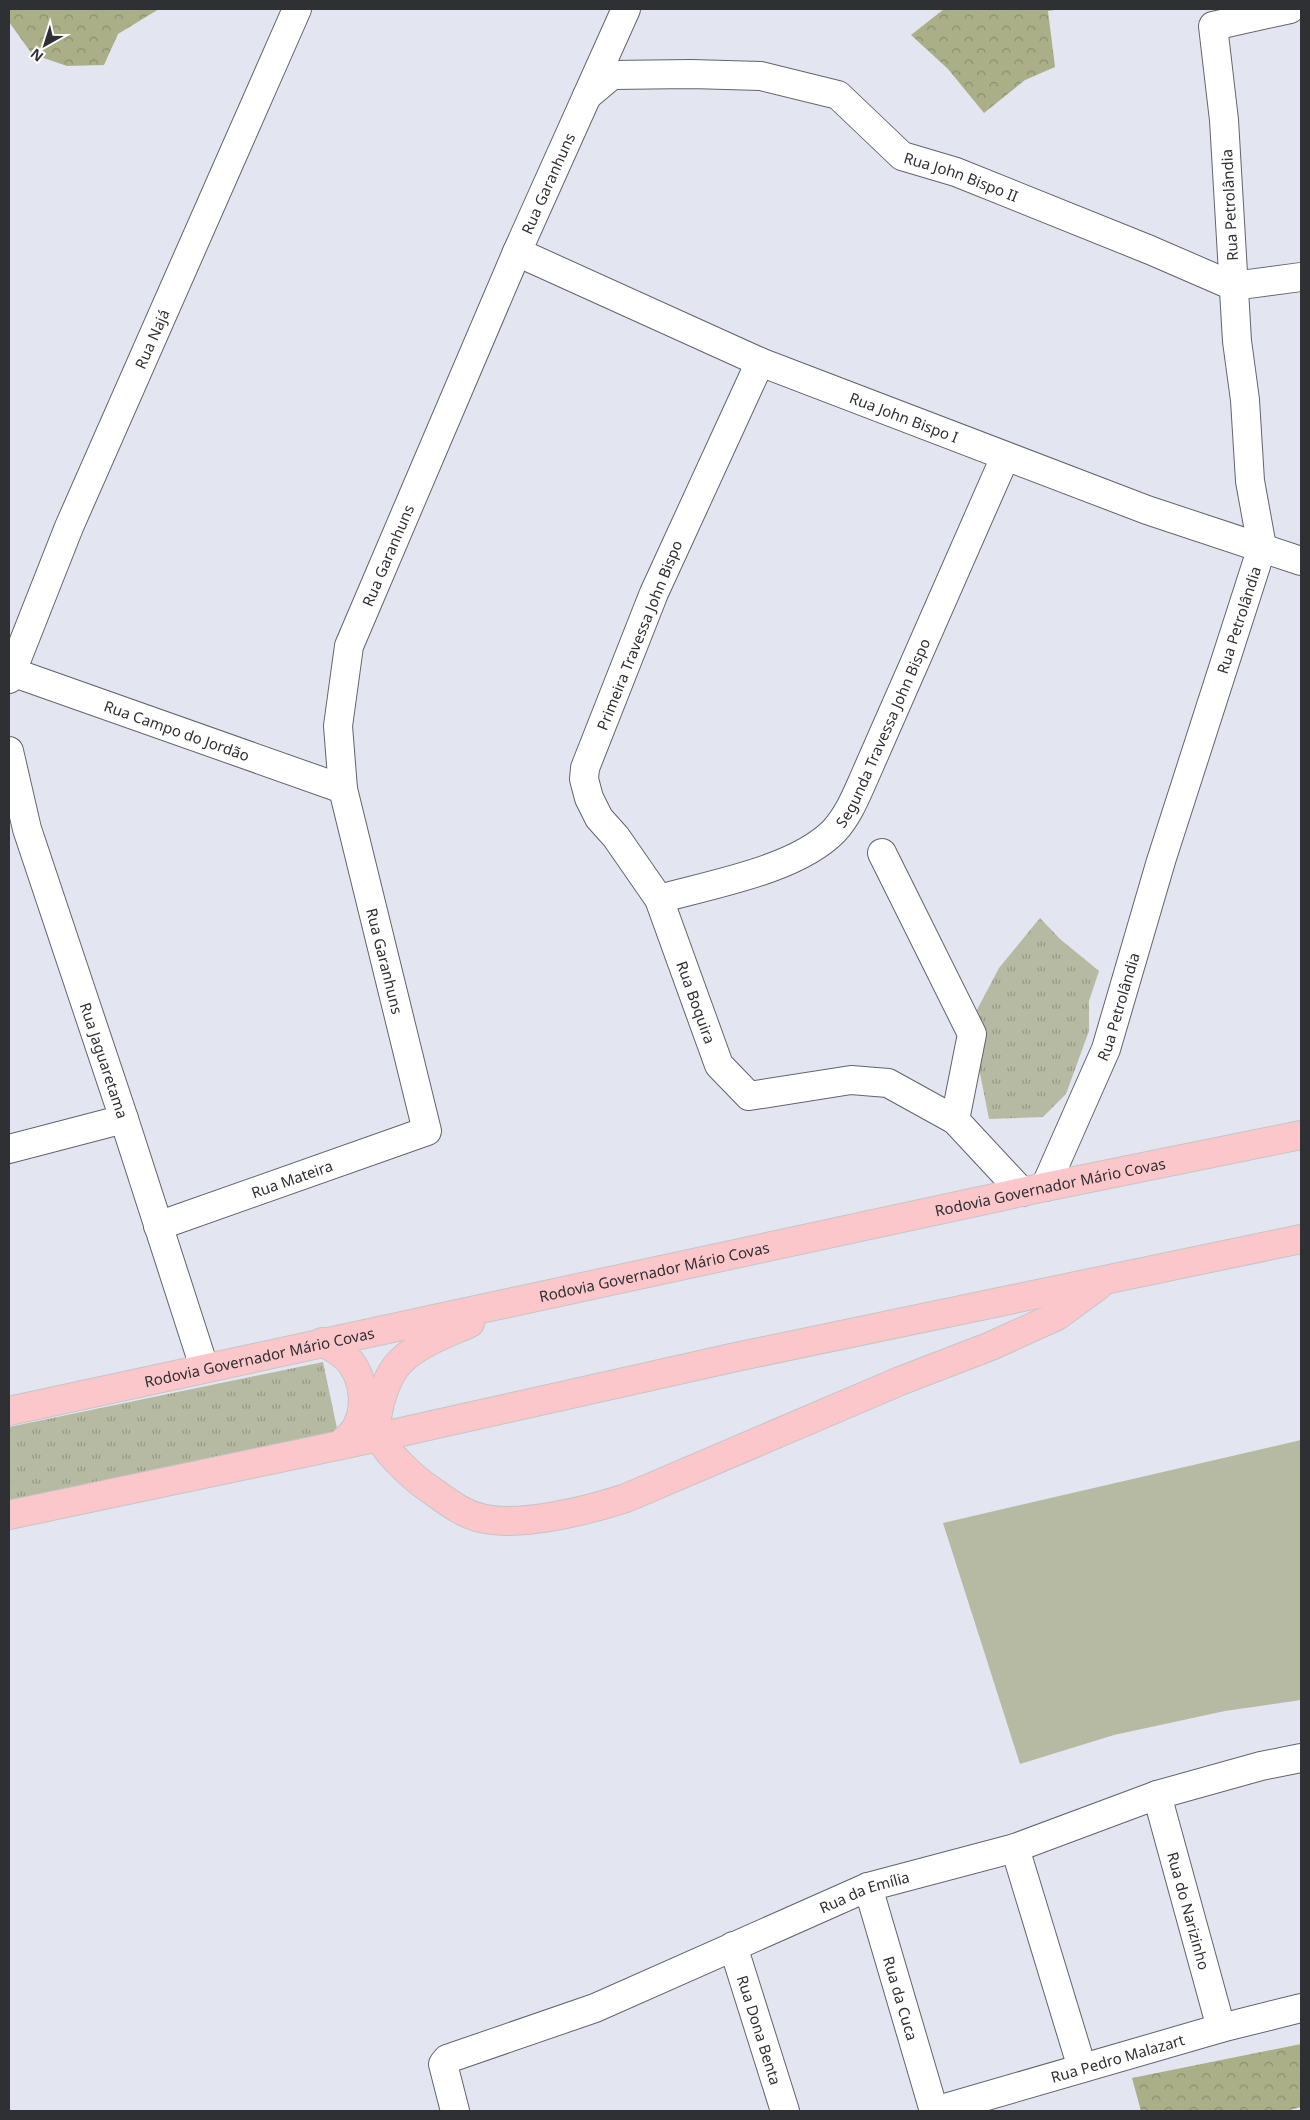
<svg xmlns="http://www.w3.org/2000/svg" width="1310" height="2120" font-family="'Noto Sans',sans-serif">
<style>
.grass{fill:url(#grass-tufts)}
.forest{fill:url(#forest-crowns)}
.pitch{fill:#b7baa2}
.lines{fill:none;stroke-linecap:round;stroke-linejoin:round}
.minor-casing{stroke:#62646d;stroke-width:30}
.highway-casing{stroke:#c5c5c6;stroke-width:30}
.minor{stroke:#fff;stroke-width:28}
.highway{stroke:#fcc7ca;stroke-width:28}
.labels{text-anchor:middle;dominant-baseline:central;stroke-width:4.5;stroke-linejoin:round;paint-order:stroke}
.street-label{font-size:15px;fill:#2f3034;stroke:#fff}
</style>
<defs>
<pattern id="grass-tufts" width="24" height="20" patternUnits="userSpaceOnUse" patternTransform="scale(1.25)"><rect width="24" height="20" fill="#b7baa2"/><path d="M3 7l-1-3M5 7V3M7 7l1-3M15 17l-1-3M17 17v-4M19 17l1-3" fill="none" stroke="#959885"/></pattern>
<pattern id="forest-crowns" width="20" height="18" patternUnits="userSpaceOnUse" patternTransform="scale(1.25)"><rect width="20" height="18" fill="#aaaf88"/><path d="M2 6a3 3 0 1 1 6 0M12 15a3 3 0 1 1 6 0" fill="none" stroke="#8b8f70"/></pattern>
</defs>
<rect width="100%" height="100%" fill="#e3e6f1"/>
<g class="grass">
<polygon points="1040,918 1060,939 1099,971 1089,1001 1089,1031 1066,1094 1043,1117 989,1119 970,1023 999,968"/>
<polygon points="323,1362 338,1433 9,1502 9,1427"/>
</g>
<g class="forest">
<polygon points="9,9 159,9 118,34 104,65 67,66 32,54 9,22"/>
<polygon points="944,9 1062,9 1048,11 1055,67 1025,80 984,113 948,69 911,35"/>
<polygon points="1301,2044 1301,2107 1286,2111 1141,2111 1132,2078"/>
</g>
<polygon class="pitch" points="1301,1440 1301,1700 1225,1711 1114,1735 1020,1764 943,1523"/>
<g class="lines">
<g class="minor-casing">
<g id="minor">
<path id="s1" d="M587,96L612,75L691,74L761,76L838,95L902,156L956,172L1150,250L1233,286L1301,277"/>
<path id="s2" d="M517,252L760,362L1147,510L1301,561"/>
<path id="s3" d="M760,362L654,593L585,768L584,779L589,798L599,818L616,837L659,899L719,1065L749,1096L851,1080L888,1083L955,1120L1022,1192"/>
<path id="s4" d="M9,671L343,789"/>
<path id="s5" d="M9,679L69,527L297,9"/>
<path id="s6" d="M9,751L27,829L124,1119L204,1367"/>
<polyline points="882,853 972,1034 955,1120"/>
<path id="s7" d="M659,899C712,884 796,870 834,831C848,816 856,796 864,778L1005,457"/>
<polyline points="9,1149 124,1119"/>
<path id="s8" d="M1045,1187L1106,1049L1161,861L1262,547L1250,481L1245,400L1237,341L1224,120L1213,26L1290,9"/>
<path id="s9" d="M158,1226L427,1131L343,789L338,726L349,646L517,252L626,9"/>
<path id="s10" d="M1157,1795L1221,2028"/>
<polyline points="1015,1848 1082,2068"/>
<path id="s11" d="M868,1887L934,2111"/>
<path id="s12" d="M733,1946L785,2111"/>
<path id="s13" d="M455,2111L443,2064L447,2059L595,2008L868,1887L1015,1848L1157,1795L1261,1766L1301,1758"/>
<path id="s14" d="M935,2111L1221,2028L1301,2008"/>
</g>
</g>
<g class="highway-casing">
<g id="highway">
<path d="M470,1323C446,1334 419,1343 400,1362C386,1376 372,1417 379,1436C383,1450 416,1480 428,1488C444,1499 462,1514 481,1518C520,1528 589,1510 626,1498L900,1381L991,1346L1057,1316L1098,1286"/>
<path d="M322,1342C327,1345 334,1348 339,1352C362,1366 369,1403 357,1426C354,1433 346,1439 341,1444"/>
<path id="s15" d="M9,1411L1045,1187L1301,1135"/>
<polyline points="9,1515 379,1437 736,1357 1301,1239"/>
</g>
</g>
<use href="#minor" class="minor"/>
<use href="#highway" class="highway"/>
</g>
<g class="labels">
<g class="street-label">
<text stroke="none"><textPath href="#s1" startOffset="412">Rua John Bispo II</textPath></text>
<text stroke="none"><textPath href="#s9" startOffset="1285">Rua Garanhuns</textPath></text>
<text transform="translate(1229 205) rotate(-93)">Rua Petrolândia</text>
<text stroke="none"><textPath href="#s5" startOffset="369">Rua Najá</textPath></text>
<text stroke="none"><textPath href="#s2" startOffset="421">Rua John Bispo I</textPath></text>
<text stroke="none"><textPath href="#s9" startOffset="880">Rua Garanhuns</textPath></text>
<text stroke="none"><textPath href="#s8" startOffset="600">Rua Petrolândia</textPath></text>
<text transform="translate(639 635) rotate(-68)">Primeira Travessa John Bispo</text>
<text stroke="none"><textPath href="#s4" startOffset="178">Rua Campo do Jordão</textPath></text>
<text stroke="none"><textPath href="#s7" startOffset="300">Segunda Travessa John Bispo</textPath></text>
<text transform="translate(385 961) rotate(76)">Rua Garanhuns</text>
<text stroke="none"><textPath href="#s3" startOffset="706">Rua Boquira</textPath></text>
<text stroke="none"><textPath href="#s8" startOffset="195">Rua Petrolândia</textPath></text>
<text stroke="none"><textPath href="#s6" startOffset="324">Rua Jaguaretama</textPath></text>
<text stroke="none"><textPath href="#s9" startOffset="142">Rua Mateira</textPath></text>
<text stroke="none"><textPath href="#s15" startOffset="1065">Rodovia Governador Mário Covas</textPath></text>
<text stroke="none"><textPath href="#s15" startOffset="660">Rodovia Governador Mário Covas</textPath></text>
<text stroke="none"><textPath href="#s15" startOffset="256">Rodovia Governador Mário Covas</textPath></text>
<text stroke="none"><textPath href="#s13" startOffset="505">Rua da Emília</textPath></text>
<text stroke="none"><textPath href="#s10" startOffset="120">Rua do Narizinho</textPath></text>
<text stroke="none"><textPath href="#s11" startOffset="116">Rua da Cuca</textPath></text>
<text stroke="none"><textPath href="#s12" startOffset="88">Rua Dona Benta</textPath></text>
<text stroke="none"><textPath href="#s14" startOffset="190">Rua Pedro Malazart</textPath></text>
</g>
</g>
<rect width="1310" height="2120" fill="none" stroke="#2f3034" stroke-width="20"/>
<g transform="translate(45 45) rotate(219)" stroke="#ffffff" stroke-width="4" paint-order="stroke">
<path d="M0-4L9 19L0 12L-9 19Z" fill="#2f3034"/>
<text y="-8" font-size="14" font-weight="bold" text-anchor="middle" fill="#2f3034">N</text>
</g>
</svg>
